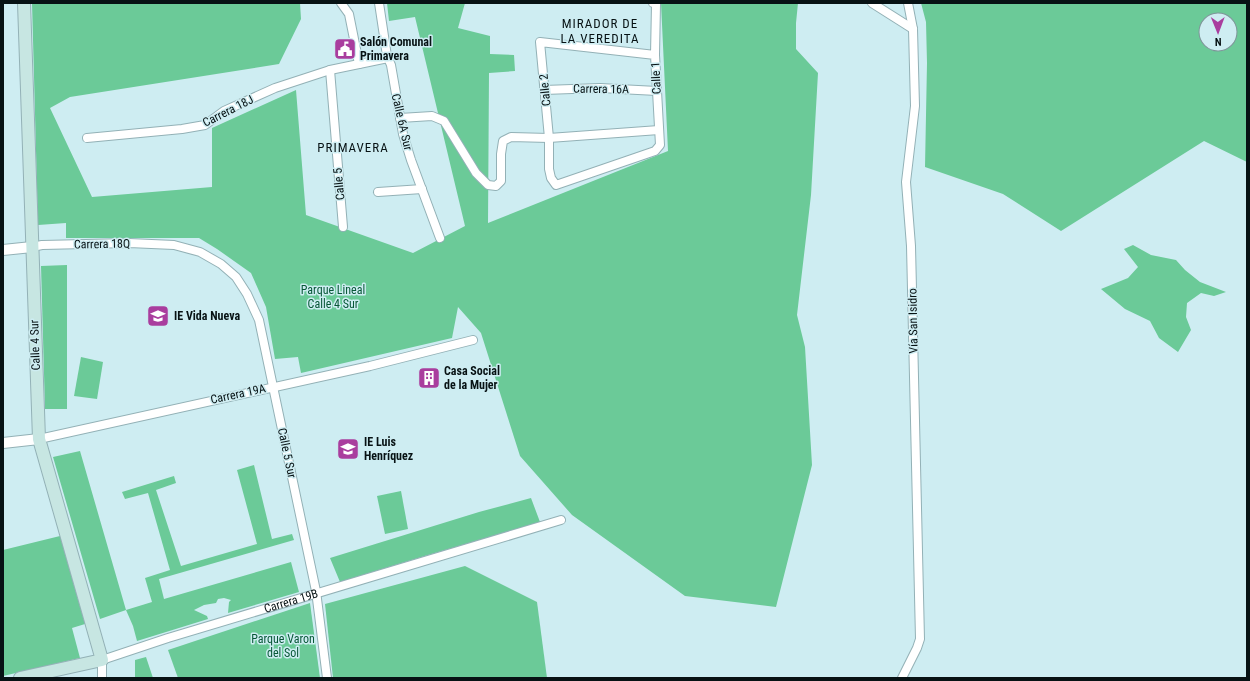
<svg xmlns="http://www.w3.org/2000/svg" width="1250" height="681" font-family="'Roboto Condensed',sans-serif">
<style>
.green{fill:#6bca98;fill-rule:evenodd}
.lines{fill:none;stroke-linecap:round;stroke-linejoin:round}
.minor-casing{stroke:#93b1b6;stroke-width:10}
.tertiary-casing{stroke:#93b1b6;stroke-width:12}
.secondary-casing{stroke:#93b1b6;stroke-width:14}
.minor{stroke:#fff;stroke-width:8}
.tertiary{stroke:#fff;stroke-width:10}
.secondary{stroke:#c7e6e2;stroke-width:12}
.labels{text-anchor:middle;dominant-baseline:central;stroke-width:3;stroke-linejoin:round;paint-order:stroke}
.poi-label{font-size:12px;font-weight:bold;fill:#071214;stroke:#ceedf2;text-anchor:start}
.street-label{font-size:12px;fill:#071214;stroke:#ceedf2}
.park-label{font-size:12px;fill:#075736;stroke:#ceedf2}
.neighbourhood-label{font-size:13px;letter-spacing:1px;fill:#071214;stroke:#ceedf2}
</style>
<rect width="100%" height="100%" fill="#ceedf2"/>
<g class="green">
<polygon points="32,3 300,3 301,19 279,64 70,97 50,108 92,197 212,187 212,128 296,90 306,215 413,253 465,226 415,17 389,21 387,3 465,3 458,28 490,36 490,54 514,55 515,71 489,73 488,223 668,151 661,3 798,3 796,23 796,49 818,73 811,195 797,315 805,347 812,465 776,607 685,596 572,515 520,456 481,333 458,307 452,338 301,373 298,357 275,359 266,307 251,273 217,249 199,238 66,238 66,223 38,225"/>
<path d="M921,3H1247V162L1204,141L1061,231L1003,194L925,167L927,63L926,22ZM1206,20H1230V44H1206Z"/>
<polygon points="1133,245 1151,255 1176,260 1185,270 1200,282 1226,292 1214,296 1201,293 1187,303 1186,317 1191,330 1178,352 1159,338 1150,321 1125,309 1101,289 1128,278 1138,267 1124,249"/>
<polygon points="67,265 67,409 45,409 41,266"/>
<polygon points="81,357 103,362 97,399 74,396"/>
<polygon points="80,451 126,610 152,602 145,578 170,570 148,493 125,499 122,492 174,476 176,483 156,490 181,566 257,544 237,470 254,465 272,539 292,534 294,540 159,579 164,599 291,562 299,592 228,613 229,602 231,600 224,598 218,599 216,603 204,605 194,610 207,616 208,619 137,641 133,626 126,610 100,619 53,457"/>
<polygon points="401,491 408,529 385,534 377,496"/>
<path d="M531,498L540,522C474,542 406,561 340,582L330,558L479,512Z"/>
<polygon points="60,536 85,624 72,628 80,658 3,676 3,550"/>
<polygon points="465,566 537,602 547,678 333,678 325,604"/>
<polygon points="310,603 320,678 178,678 168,650"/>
<polygon points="146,657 153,678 135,678 135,660"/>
</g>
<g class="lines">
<g class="minor-casing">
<g id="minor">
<polyline points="341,3 349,14 359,64"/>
<polyline points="379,3 387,56 391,65 403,134 411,160 440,238"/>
<polyline points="653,3 656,4 655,55 660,145 655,151 556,185 551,178 549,169 549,138 540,42 655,55"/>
<polyline points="872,3 913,29"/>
<polyline points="330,70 343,227"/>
<polyline points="544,90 600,88 657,91"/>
<polyline points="400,118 432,116 444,121 476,173 488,185 496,186 501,181 501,154 503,141 511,137 549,138 659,130"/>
<polyline points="87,138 182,129 205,125 224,111 275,88 330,70 388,58"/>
<polyline points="378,192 422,189"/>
<polyline points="32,247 42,245 129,243 174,245 200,252 221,264 236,277 247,294 259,320 316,591 327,678"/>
<polyline points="39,439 370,366 473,340"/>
<path id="s1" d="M102,678V660L168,638L561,520"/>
<polyline points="902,678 917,648 920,639 911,246 906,182 915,106 913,29 908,3"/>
</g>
</g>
<g class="tertiary-casing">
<g id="tertiary">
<polyline points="3,250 32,247"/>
<polyline points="3,443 39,439"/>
</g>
</g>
<g class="secondary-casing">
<polyline id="secondary" points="20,678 102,660 39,439 24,3"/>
</g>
<use href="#minor" class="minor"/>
<use href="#tertiary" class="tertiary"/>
<use href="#secondary" class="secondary"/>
</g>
<defs>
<g id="civic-square" transform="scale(1.15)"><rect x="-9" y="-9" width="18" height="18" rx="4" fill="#a93d9e" stroke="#ceedf2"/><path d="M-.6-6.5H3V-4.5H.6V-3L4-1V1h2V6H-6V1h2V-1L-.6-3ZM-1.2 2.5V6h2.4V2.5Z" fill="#fff"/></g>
<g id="school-square" transform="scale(1.15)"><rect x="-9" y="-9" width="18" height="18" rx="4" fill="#a93d9e" stroke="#ceedf2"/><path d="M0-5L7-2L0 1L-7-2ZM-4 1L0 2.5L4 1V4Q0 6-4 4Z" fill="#fff"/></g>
<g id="building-square" transform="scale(1.15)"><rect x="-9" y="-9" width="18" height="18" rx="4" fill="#a93d9e" stroke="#ceedf2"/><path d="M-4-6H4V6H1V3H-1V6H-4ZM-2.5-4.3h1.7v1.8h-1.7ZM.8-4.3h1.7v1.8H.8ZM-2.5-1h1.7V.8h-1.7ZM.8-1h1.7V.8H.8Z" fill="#fff"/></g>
</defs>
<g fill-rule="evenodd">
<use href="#civic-square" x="345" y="49"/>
<use href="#school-square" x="158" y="316"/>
<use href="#building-square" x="429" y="378"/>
<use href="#school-square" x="348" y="449"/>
</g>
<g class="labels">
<g class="poi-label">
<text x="360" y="42">Salón Comunal<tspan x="360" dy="14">Primavera</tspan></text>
<text x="174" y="316">IE Vida Nueva</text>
<text x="444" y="371">Casa Social<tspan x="444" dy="14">de la Mujer</tspan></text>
<text x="364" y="442">IE Luis<tspan x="364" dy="14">Henríquez</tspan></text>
</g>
<g class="street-label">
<text transform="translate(656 78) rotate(-93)">Calle 1</text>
<text transform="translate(601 89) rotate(1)">Carrera 16A</text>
<text transform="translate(545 90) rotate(-95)">Calle 2</text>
<text transform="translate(228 111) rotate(-27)">Carrera 18J</text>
<text transform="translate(402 122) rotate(77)">Calle 6A Sur</text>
<text transform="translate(339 184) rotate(-95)">Calle 5</text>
<text transform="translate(102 244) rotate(-1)">Carrera 18Q</text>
<text transform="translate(913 321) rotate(-91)">Vía San Isidro</text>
<text transform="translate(35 345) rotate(-92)">Calle 4 Sur</text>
<text transform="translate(238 394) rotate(-12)">Carrera 19A</text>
<text transform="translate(287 453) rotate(78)">Calle 5 Sur</text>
<text stroke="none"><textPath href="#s1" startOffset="216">Carrera 19B</textPath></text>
</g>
<g class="park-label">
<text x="333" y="290">Parque Lineal<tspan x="333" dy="14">Calle 4 Sur</tspan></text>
<text x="283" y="639">Parque Varon<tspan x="283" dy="14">del Sol</tspan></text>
</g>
<g class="neighbourhood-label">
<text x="600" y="23">MIRADOR DE<tspan x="600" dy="15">LA VEREDITA</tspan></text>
<text x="353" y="147">PRIMAVERA</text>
</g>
</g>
<rect width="1250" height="681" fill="none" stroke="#071214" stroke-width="8"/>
<g transform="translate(1218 32) rotate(179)"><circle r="19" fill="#ceedf2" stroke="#7e9599"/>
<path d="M0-3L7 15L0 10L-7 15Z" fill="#a93d9e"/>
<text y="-6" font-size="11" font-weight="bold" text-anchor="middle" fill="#071214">N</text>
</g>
</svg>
